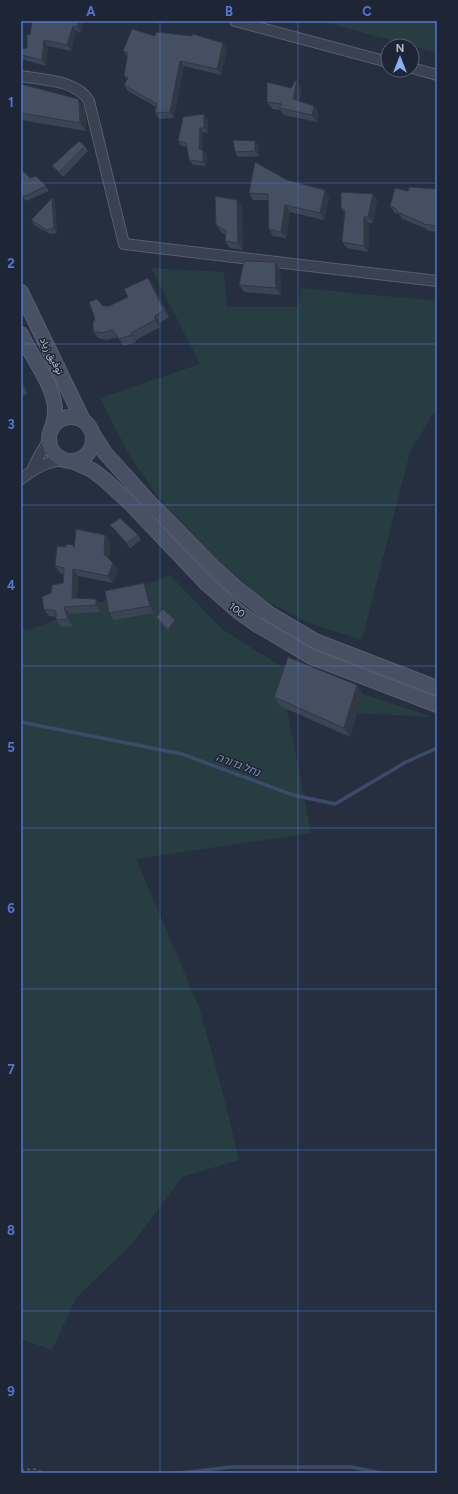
<svg xmlns="http://www.w3.org/2000/svg" width="458" height="1494" font-family="Figtree,Vazirmatn,'Noto Sans Hebrew',sans-serif">
<style>
.green{fill:#273d41}
.lines{fill:none;stroke-linecap:round;stroke-linejoin:round}
.stream{stroke:#3b4b69;stroke-width:3.5}
.minor-casing{stroke:#575f6e;stroke-width:12}
.secondary-casing{stroke:#575f6e;stroke-width:16}
.path{stroke:#46595e;stroke-width:2;stroke-dasharray:3 3;stroke-linecap:butt}
.minor{stroke:#3a4150;stroke-width:10}
.secondary{stroke:#485063;stroke-width:14}
.wall{fill:#3a4454}
.shaded-wall{fill:#303745}
.building{fill:#444f62;stroke:#303745}
.grid{fill:none;stroke:#5375d3;stroke-width:1;stroke-opacity:0.55}
.labels{text-anchor:middle;dominant-baseline:central;stroke-width:3;stroke-linejoin:round;paint-order:stroke}
.street-label{font-size:10px;fill:#b6bdcb;stroke:#1e2635}
.water-label{font-size:11px;font-style:italic;fill:#7d90b2;stroke:#1e2635}
.neatline{fill:none;stroke:#5375d3;stroke-width:1.5}
.grid-label{font-size:13px;text-anchor:middle;font-weight:bold;fill:#5375d3}
</style>
<rect width="100%" height="100%" fill="#252f40"/>
<g class="green">
<polygon points="321,21 437,21 437,53"/>
<polygon points="151,268 224,272 227,307 298,307 301,288 437,301 437,412 433,414 410,452 362,640 309,623 248,591 193,549 128,453 100,398 200,364"/>
<polygon points="170,575 222,629 282,667 433,717 287,710 311,833 136,859 199,1007 223,1093 239,1160 182,1177 132,1244 76,1298 52,1350 21,1339 21,627 29,630"/>
</g>
<g class="lines">
<g class="stream">
<polyline points="21,722 182,754 293,795 335,804 406,762 437,748"/>
<polyline points="181,1473 231,1467 352,1467 381,1473"/>
</g>
<g class="minor-casing">
<g id="minor">
<polyline points="235,21 388,62"/>
<polyline points="412,68 437,75"/>
<path d="M21,76C43,80 77,80 89,101L124,244L437,281"/>
<polyline points="32,470 39,456 49,439"/>
<path d="M21,479C34,469 47,461 64,460"/>
</g>
</g>
<g class="secondary-casing">
<g id="secondary">
<polyline points="21,292 83,420"/>
<path d="M21,334C31,357 57,388 55,413C55,418 53,423 52,428"/>
<circle cx="71" cy="439" r="22"/>
<polyline points="93,434 105,453 152,505 216,570 236,588 271,615 315,641 437,688"/>
<polyline points="72,461 92,470 104,479 130,503 206,583 239,612 256,624 312,657 437,705"/>
</g>
</g>
<polyline class="path" points="21,1470 34,1469 45,1473"/>
<use href="#minor" class="minor"/>
<use href="#secondary" class="secondary"/>
</g>
<g class="wall">
<polygon points="32,21 84,21 81,32 76,31 71,51 48,46 46,66 21,59 21,49 27,48 30,35"/>
<polygon points="155,36 227,49 221,75 184,66 174,118 159,119 155,113 156,107 128,91 124,85 127,80 124,75 128,57 127,57 123,51"/>
<polygon points="21,84 84,107 85,111 86,131 21,120"/>
<polygon points="291,88 302,88 299,101 319,113 317,122 284,115 280,110 272,109 267,102"/>
<polygon points="208,119 208,133 203,132 202,150 207,155 206,166 193,165 189,160 187,147 181,146 178,141"/>
<polygon points="255,141 259,146 259,156 238,157 235,152"/>
<polygon points="85,146 88,151 63,177 52,166"/>
<polygon points="287,180 329,197 324,220 290,212 286,238 273,236 269,229 268,200 253,200 249,193"/>
<polygon points="46,186 49,191 26,201 21,195"/>
<polygon points="437,189 437,232 428,231 427,229 402,219 399,214 395,213 390,206 408,191"/>
<polygon points="52,198 55,202 57,233 50,234 34,225 31,220"/>
<polygon points="377,200 373,223 369,223 368,252 347,248 342,242 345,214 341,208"/>
<polygon points="242,207 243,250 230,248 225,241 226,235 221,232 216,225"/>
<polygon points="280,269 281,295 244,292 239,285"/>
<polygon points="148,278 153,285 169,317 160,323 160,327 136,340 136,342 124,346 118,337 107,340 98,338 93,331 103,306 109,306 128,297"/>
<polygon points="21,380 28,394 21,396"/>
<polygon points="110,525 138,535 141,540 130,548 114,529"/>
<polygon points="105,535 110,542 109,559 113,563 118,570 113,583 78,576 77,598 96,599 101,606 101,612 69,614 73,626 61,627 56,620 56,617 49,616 44,609 51,593 63,583 63,574 60,573 55,566 66,547 73,545 74,547"/>
<polygon points="149,590 154,613 114,620 109,613"/>
<polygon points="156,617 175,620 178,625 171,635 160,622"/>
<polygon points="363,694 350,737 280,706 274,697"/>
</g>
<g class="shaded-wall">
<polygon points="78,21 84,21 81,32 77,27"/>
<polygon points="73,26 76,31 71,51 67,45"/>
<polygon points="44,40 48,46 46,66 42,60"/>
<polygon points="223,43 227,49 221,75 217,69"/>
<polygon points="180,61 184,66 174,118 170,112"/>
<polygon points="297,81 302,88 298,106 293,99"/>
<polygon points="78,99 84,107 85,111 86,131 80,123"/>
<polygon points="314,106 319,113 317,122 312,115"/>
<polygon points="204,114 208,119 208,133 204,128"/>
<polygon points="200,128 203,132 202,154 199,149"/>
<polygon points="255,141 259,146 259,156 255,151"/>
<polygon points="203,150 207,155 206,166 203,162"/>
<polygon points="325,190 329,197 324,220 320,213"/>
<polygon points="373,194 377,200 373,223 368,217"/>
<polygon points="52,198 55,202 57,233 54,228"/>
<polygon points="237,200 242,207 243,250 238,243"/>
<polygon points="285,205 290,212 286,238 281,232"/>
<polygon points="364,217 369,223 368,252 364,246"/>
<polygon points="275,262 280,269 281,295 276,288"/>
<polygon points="148,278 153,285 169,317 164,310"/>
<polygon points="155,316 160,323 160,327 155,320"/>
<polygon points="131,333 136,340 136,342 132,335"/>
<polygon points="21,380 28,394 21,383"/>
<polygon points="105,535 110,542 109,561 104,554"/>
<polygon points="113,563 118,570 113,583 108,576"/>
<polygon points="73,569 78,576 77,605 72,598"/>
<polygon points="144,583 149,590 154,613 150,606"/>
<polygon points="96,599 101,606 101,612 96,605"/>
<polygon points="64,607 69,614 73,626 68,619"/>
<polygon points="175,620 178,625 171,635 168,630"/>
<polygon points="357,685 363,694 350,737 344,728"/>
</g>
<g class="building">
<polygon points="32,21 78,21 77,27 73,26 67,45 44,40 42,60 21,55 21,49 27,48 27,34 30,35"/>
<polygon points="132,29 155,36 156,32 192,36 193,34 223,43 217,69 180,61 170,112 155,113 157,104 124,85 128,78 124,75 128,53 123,51"/>
<polygon points="295,81 297,81 293,99 314,106 312,115 279,108 282,104 267,102 267,82 291,88"/>
<polygon points="21,84 78,99 79,103 80,123 21,113"/>
<polygon points="204,114 204,128 200,128 199,149 203,150 203,162 189,160 186,143 178,141 183,117"/>
<polygon points="233,140 255,141 255,151 235,152"/>
<polygon points="79,141 85,146 59,172 52,166"/>
<polygon points="255,162 287,180 325,190 320,213 285,205 281,232 269,229 268,194 249,193"/>
<polygon points="21,171 24,172 30,178 36,176 46,186 23,197 21,194"/>
<polygon points="409,187 437,189 437,226 423,224 423,223 397,212 396,209 390,206 395,188 408,191"/>
<polygon points="341,192 373,194 368,217 364,217 364,246 342,242 345,210 341,208"/>
<polygon points="215,196 237,200 238,243 225,241 226,231 216,225"/>
<polygon points="52,198 54,228 47,230 31,220"/>
<polygon points="244,261 275,262 276,288 239,285"/>
<polygon points="148,278 164,310 155,316 155,320 131,333 132,335 119,339 113,330 102,333 93,331 93,322 95,319 89,302 97,299 103,306 109,306 128,297 124,289"/>
<polygon points="120,518 138,535 127,543 110,525"/>
<polygon points="76,529 105,535 104,554 113,563 108,576 73,569 72,598 96,599 96,605 64,607 68,619 56,620 56,611 44,609 42,597 51,593 52,585 63,583 64,568 55,566 57,546 66,547 66,544 73,545 74,548"/>
<polygon points="144,583 150,606 109,613 105,591"/>
<polygon points="163,609 175,620 168,630 156,617"/>
<polygon points="288,657 357,685 344,728 274,697"/>
</g>
<path class="grid" d="M160,21V1473M298,21V1473M21,183H437M21,344H437M21,505H437M21,666H437M21,828H437M21,989H437M21,1150H437M21,1311H437"/>
<g class="labels">
<g class="street-label">
<text transform="translate(52 356) rotate(63)">توفيق زياد</text>
<text transform="translate(237 610) rotate(38)">100</text>
</g>
<g class="water-label">
<text transform="translate(238 765) rotate(21)">נחל גדורה</text>
</g>
</g>
<rect width="458" height="1494" fill="none" stroke="#1e2635" stroke-width="44"/>
<g transform="translate(400 58)"><circle r="19" fill="#1e2635" stroke="#5b6271"/>
<path d="M0-3L7 15L0 10L-7 15Z" fill="#8daff8"/>
<text y="-6" font-size="11" font-weight="bold" text-anchor="middle" fill="#b6bdcb">N</text>
</g>
<rect x="22" y="22" width="414" height="1450" class="neatline"/>
<g class="grid-label">
<text x="91" y="16">A</text>
<text x="229" y="16">B</text>
<text x="367" y="16">C</text>
<text x="11" y="107">1</text>
<text x="11" y="268">2</text>
<text x="11" y="429">3</text>
<text x="11" y="590">4</text>
<text x="11" y="752">5</text>
<text x="11" y="913">6</text>
<text x="11" y="1074">7</text>
<text x="11" y="1235">8</text>
<text x="11" y="1396">9</text>
</g>
</svg>
